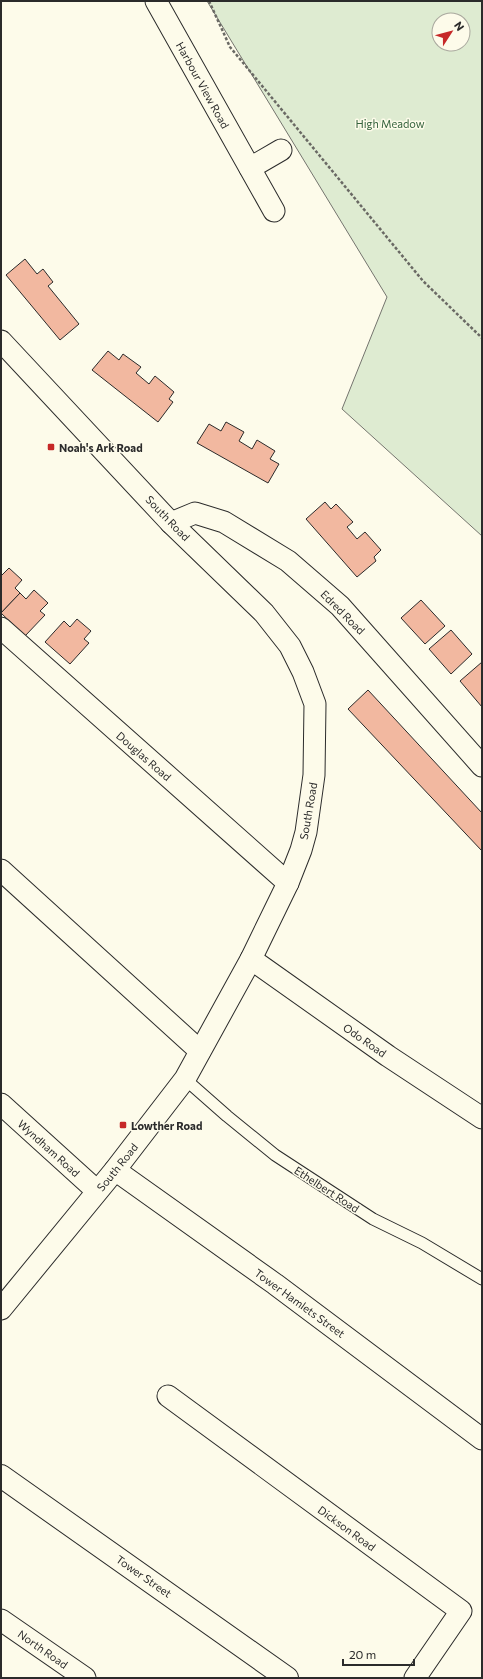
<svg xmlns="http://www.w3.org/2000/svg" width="483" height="1679" font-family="Commissioner,sans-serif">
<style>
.green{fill:#deebd1;stroke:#74746e;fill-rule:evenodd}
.building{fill:#f2b8a0;stroke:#2b2b2b}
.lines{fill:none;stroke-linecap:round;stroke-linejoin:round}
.service-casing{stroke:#2b2b2b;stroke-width:13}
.minor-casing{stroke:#2b2b2b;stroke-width:23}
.tertiary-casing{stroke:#2b2b2b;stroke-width:24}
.path{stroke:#6a6964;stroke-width:2.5;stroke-dasharray:3 2;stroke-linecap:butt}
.service{stroke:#fdfbea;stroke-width:11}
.minor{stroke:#fdfbea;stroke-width:21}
.tertiary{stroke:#fdfbea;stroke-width:22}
.poi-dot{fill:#c62828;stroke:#fdfbea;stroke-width:1.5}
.labels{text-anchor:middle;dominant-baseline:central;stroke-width:3;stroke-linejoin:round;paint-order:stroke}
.street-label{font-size:11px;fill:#2b2b2b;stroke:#fdfbea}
.park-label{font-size:11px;fill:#34623c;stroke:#fdfbea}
.poi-label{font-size:11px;font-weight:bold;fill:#2b2b2b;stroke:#fdfbea;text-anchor:start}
</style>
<rect width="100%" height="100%" fill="#fdfbea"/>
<path class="green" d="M207,1H482V536L342,409L387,297ZM439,20H463V44H439Z"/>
<g class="building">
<polygon points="25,259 37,274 43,269 53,282 48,286 79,324 60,340 6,275"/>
<polygon points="108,351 119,360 123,354 141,367 136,373 149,384 155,376 174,392 169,399 173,402 158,422 92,370"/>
<polygon points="226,422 244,432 239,441 252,449 257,440 275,451 270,459 279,464 268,483 197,443 209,424 221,431"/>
<polygon points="325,502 331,509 336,504 353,522 347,527 357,539 365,532 381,550 374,557 376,561 357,577 306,519"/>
<polygon points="9,568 22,580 15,588 20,593 1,613 1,576"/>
<polygon points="34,590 48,603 40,611 45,615 25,636 1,613 20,593 26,599"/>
<polygon points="421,600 445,626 425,644 401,618"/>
<polygon points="77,619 91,631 84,639 89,643 70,664 45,642 64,621 70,627"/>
<polygon points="451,630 472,654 451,674 429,649"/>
<polygon points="482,662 482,707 460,681"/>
<polygon points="368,690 482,813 482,851 348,709"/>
</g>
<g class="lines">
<g class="service-casing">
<polyline id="service" points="185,1079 227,1116 275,1155 373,1219 422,1243 482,1279"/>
</g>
<g class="minor-casing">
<g id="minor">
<polyline points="156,1 274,211"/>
<polyline points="250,168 281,150"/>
<polyline points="1,341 171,523 264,613 290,646 303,672 315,704 314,775 306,832 301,850 288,883 251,959 185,1079 115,1170 1,1309"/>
<polyline points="171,523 195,513 224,522 288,561 340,606 482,766"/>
<polyline points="1,628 288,883"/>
<polyline points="1,870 200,1051"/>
<polyline points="251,959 388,1056 482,1118"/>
<polyline points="1,1104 97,1191"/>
<polyline points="115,1170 275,1284 482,1439"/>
<polyline points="168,1396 461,1611 415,1678"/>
<polyline points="1,1620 85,1678"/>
</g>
</g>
<g class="tertiary-casing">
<polyline id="tertiary" points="1,1476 287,1678"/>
</g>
<polyline class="path" points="209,1 230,47 423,281 482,338"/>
<use href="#service" class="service"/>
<use href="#minor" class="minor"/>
<use href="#tertiary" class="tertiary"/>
</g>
<g class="poi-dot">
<rect x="47" y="443" width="8" height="8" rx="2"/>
<rect x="119" y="1121" width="8" height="8" rx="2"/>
</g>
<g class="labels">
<g class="street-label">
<text transform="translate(203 85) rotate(61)">Harbour View Road</text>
<text transform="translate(168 518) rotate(46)">South Road</text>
<text transform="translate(343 612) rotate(45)">Edred Road</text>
<text transform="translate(144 756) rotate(41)">Douglas Road</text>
<text transform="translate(308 811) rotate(-80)">South Road</text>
<text transform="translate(365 1040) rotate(35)">Odo Road</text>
<text transform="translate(49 1148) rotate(42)">Wyndham Road</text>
<text transform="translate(117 1167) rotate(-51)">South Road</text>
<text transform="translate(327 1189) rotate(33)">Ethelbert Road</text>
<text transform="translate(300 1303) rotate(36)">Tower Hamlets Street</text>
<text transform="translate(347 1528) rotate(36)">Dickson Road</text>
<text transform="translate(144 1576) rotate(35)">Tower Street</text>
<text transform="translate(43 1649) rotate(35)">North Road</text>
</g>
<g class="park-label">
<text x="390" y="123">High Meadow</text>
</g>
<g class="poi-label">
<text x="59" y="447">Noah's Ark Road</text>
<text x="131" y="1125">Lowther Road</text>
</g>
</g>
<rect width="483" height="1679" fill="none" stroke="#2b2b2b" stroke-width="4"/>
<g transform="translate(451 32) rotate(54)"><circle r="19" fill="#fdfbea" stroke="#a9a89e"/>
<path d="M0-3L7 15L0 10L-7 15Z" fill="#c62828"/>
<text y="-6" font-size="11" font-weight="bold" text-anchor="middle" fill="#2b2b2b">N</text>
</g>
<path d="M343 1659v6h71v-6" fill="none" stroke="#2b2b2b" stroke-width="2"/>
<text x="349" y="1659" font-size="12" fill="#2b2b2b" stroke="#fdfbea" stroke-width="3" paint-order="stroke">20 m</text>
</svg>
